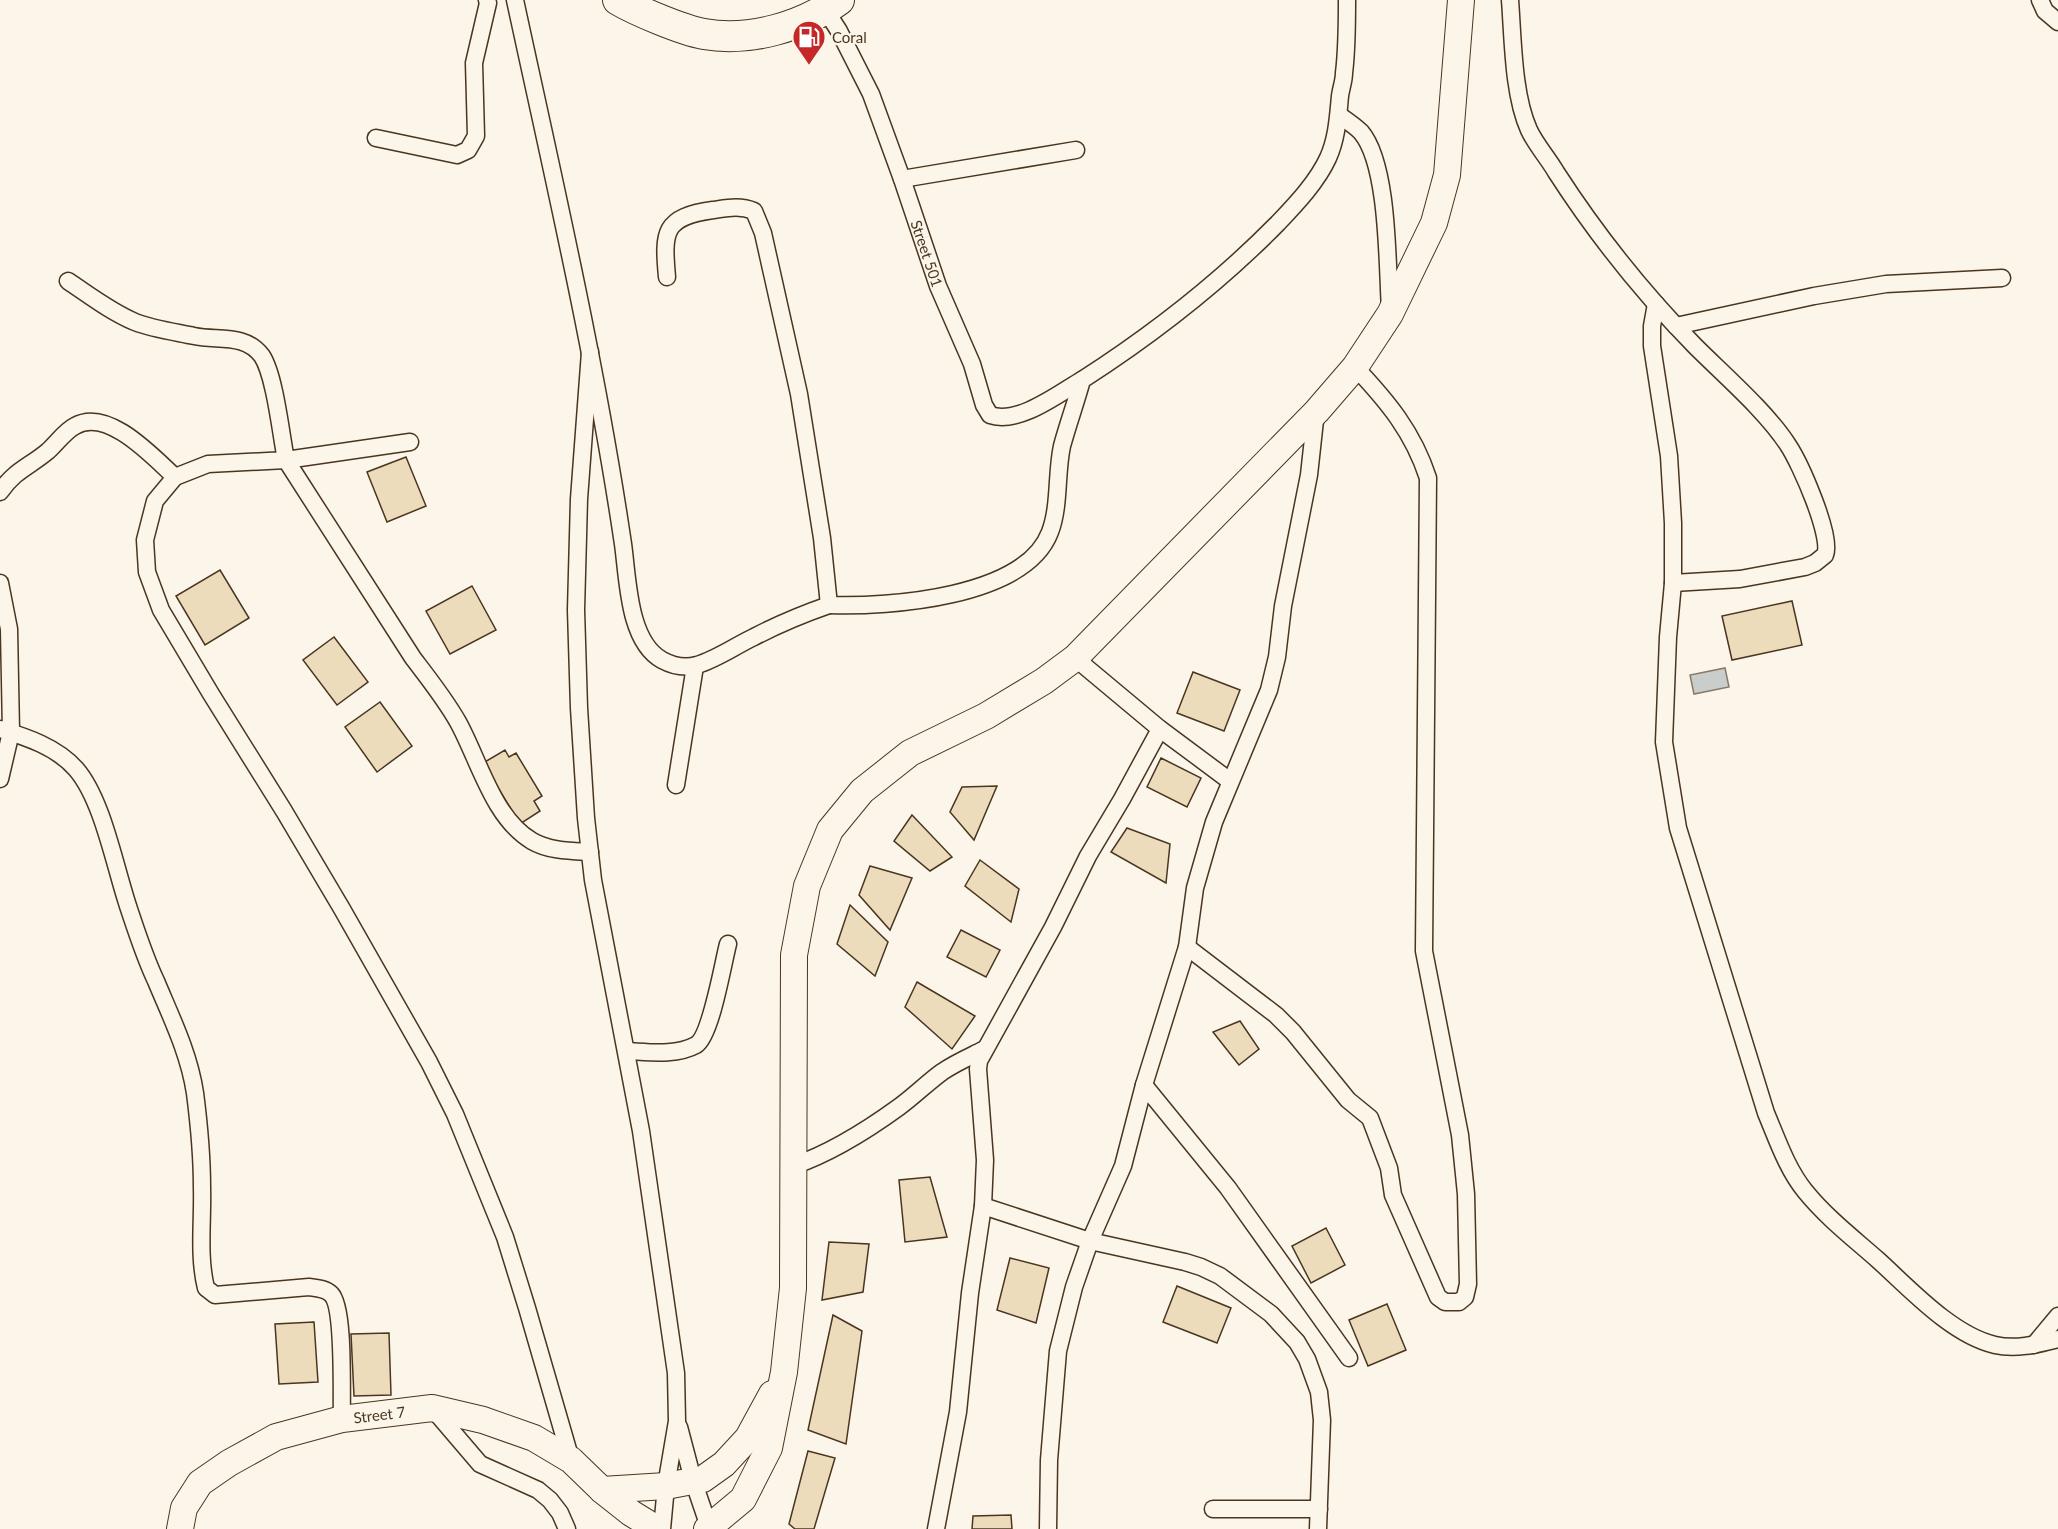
<svg xmlns="http://www.w3.org/2000/svg" width="2058" height="1529" font-family="Lato,sans-serif">
<style>
.water{fill:#c9cecd;stroke:#887966;stroke-width:1.5}
.building{fill:#ecdcbc;stroke:#4a3520;stroke-width:1.5}
.lines{fill:none;stroke-linecap:round;stroke-linejoin:round}
.street-casing{stroke:#4a3520;stroke-width:19}
.primary-casing{stroke:#4a3520;stroke-width:28}
.highway-casing{stroke:#4a3520;stroke-width:32}
.street{stroke:#fbf6e9;stroke-width:16}
.primary{stroke:#fbf6e9;stroke-width:26}
.highway{stroke:#fbf6e9;stroke-width:30}
.labels{text-anchor:middle;dominant-baseline:central;stroke-width:4.5;stroke-linejoin:round;paint-order:stroke}
.poi-label{font-size:15px;fill:#4a3520;stroke:#fbf6e9;text-anchor:start}
.street-label{font-size:15px;fill:#4a3520;stroke:#fbf6e9}
</style>
<rect width="100%" height="100%" fill="#fbf6e9"/>
<polygon class="water" points="1725,668 1729,687 1694,694 1690,675"/>
<g class="building">
<polygon points="406,457 426,506 387,522 367,472"/>
<polygon points="220,570 249,618 205,645 176,596"/>
<polygon points="472,586 496,630 450,654 426,611"/>
<polygon points="1792,601 1802,645 1732,660 1722,616"/>
<polygon points="334,637 368,682 337,705 303,660"/>
<polygon points="1193,672 1240,690 1224,731 1177,713"/>
<polygon points="380,702 412,746 377,772 345,727"/>
<polygon points="505,750 509,757 516,753 542,796 534,801 540,811 520,824 483,763"/>
<polygon points="1161,758 1201,778 1187,807 1147,787"/>
<polygon points="997,786 974,840 950,812 962,787"/>
<polygon points="912,815 952,857 930,871 894,841"/>
<polygon points="1127,828 1170,844 1166,883 1111,852"/>
<polygon points="980,860 1019,889 1011,922 965,886"/>
<polygon points="870,866 912,878 890,930 859,895"/>
<polygon points="850,905 888,942 875,976 837,944"/>
<polygon points="961,930 1000,950 986,977 947,957"/>
<polygon points="917,982 975,1016 952,1049 905,1007"/>
<polygon points="1240,1021 1259,1049 1239,1065 1213,1032"/>
<polygon points="930,1177 947,1237 905,1242 899,1180"/>
<polygon points="1326,1228 1345,1265 1311,1283 1292,1246"/>
<polygon points="829,1242 869,1244 863,1292 822,1300"/>
<polygon points="1010,1258 1049,1268 1036,1323 997,1310"/>
<polygon points="1177,1286 1231,1308 1217,1343 1163,1322"/>
<polygon points="1387,1304 1406,1350 1368,1366 1349,1320"/>
<polygon points="833,1315 862,1331 846,1444 808,1430"/>
<polygon points="314,1322 318,1382 279,1384 275,1324"/>
<polygon points="389,1333 391,1395 354,1396 351,1334"/>
<polygon points="808,1451 835,1458 814,1529 795,1529 789,1524"/>
<polygon points="1011,1515 1012,1529 972,1529 973,1516"/>
</g>
<g class="lines">
<g class="street-casing">
<g id="street">
<path d="M515,0C554,181 596,361 623,544C628,579 628,641 662,660C673,666 686,668 697,665C717,659 735,646 754,637C779,624 803,614 829,605"/>
<path d="M1510,0C1513,39 1513,95 1529,130C1536,145 1548,158 1556,172C1596,234 1643,293 1695,346C1724,375 1766,411 1788,445C1800,463 1833,537 1825,555L1815,563L1805,567L1740,579L1673,583"/>
<polyline points="2040,0 2045,11 2058,22"/>
<path id="s1" d="M821,3L839,31L871,94L902,179L938,286L972,364L984,405L990,415C1018,425 1058,394 1082,380"/>
<path d="M1339,115C1346,120 1355,126 1361,132C1389,165 1387,265 1390,309"/>
<polyline points="376,138 457,155 468,150 476,136 474,63 488,3 487,0"/>
<polyline points="902,179 1076,150"/>
<path d="M667,277C663,232 663,217 713,210C727,208 740,205 754,211L763,233L799,394L822,538L829,605C889,607 1025,598 1050,532C1060,506 1056,473 1062,446C1068,424 1076,402 1082,380C1152,335 1219,283 1278,223C1296,204 1317,182 1328,158C1337,138 1338,117 1340,96C1341,88 1344,81 1344,73C1347,49 1347,24 1347,0"/>
<path d="M68,281C89,295 111,312 135,322C153,329 175,332 194,336C218,341 245,333 262,356C275,376 281,435 286,460L208,464L175,477L155,501L145,540L147,572L161,610L211,694L284,811L342,909L429,1062L455,1114L505,1237L527,1308L571,1460"/>
<path d="M1656,304L1652,326V346L1669,456L1673,523V583L1668,637L1664,742L1678,828L1766,1113C1777,1139 1787,1169 1805,1191C1826,1217 1853,1238 1878,1260C1910,1289 1952,1335 1995,1345C2016,1350 2038,1344 2058,1339"/>
<polyline points="1676,326 1814,296 1886,284 2002,278"/>
<polyline points="590,352 579,499 576,610 579,708 586,818 593,880 641,1131 676,1373 677,1421 666,1486 662,1529"/>
<path d="M410,442L286,460L413,658C429,679 445,699 458,722C479,760 493,818 532,841C549,851 571,851 590,852"/>
<path d="M0,492C15,470 29,467 48,451C57,443 65,431 75,426C108,407 153,457 175,477"/>
<polyline points="0,583 9,629 11,732 0,779"/>
<path d="M0,729C26,737 57,747 76,769C103,800 115,868 129,909C137,933 145,958 156,981C171,1017 189,1053 195,1093C199,1124 202,1157 202,1188C203,1221 198,1256 206,1288L215,1295L309,1287C316,1288 325,1288 331,1294C345,1307 341,1396 342,1419"/>
<polyline points="1160,729 1230,781"/>
<polyline points="676,785 695,666"/>
<path d="M1187,947L1276,1015L1293,1032L1348,1100L1370,1118L1389,1168L1393,1195L1438,1297L1445,1302H1459L1465,1297L1468,1284L1466,1194L1460,1135L1424,951L1428,478C1413,432 1388,402 1355,367"/>
<path d="M627,1051C649,1052 676,1056 696,1045C711,1036 723,963 728,944"/>
<polyline points="1144,1085 1228,1188 1349,1358"/>
<path d="M793,1166C831,1153 866,1131 899,1107C914,1096 927,1083 942,1072C955,1063 969,1057 983,1050"/>
<polyline points="983,1206 1090,1241 1185,1262 1201,1267 1220,1276 1271,1314 1297,1342 1307,1359 1319,1392 1322,1420 1318,1529"/>
<polyline points="2034,1345 2058,1316"/>
<polyline points="433,1409 480,1464 538,1490 550,1500 560,1513 567,1529"/>
<polyline points="679,1427 693,1480 709,1527"/>
<polyline points="1213,1509 1319,1509"/>
<polyline points="936,1529 958,1412 970,1293 983,1206 985,1160 978,1069 979,1061 1053,927 1088,856 1122,799 1160,729 1075,658"/>
<polyline points="1048,1529 1049,1460 1058,1351 1074,1287 1090,1241 1123,1166 1144,1085 1187,947 1195,888 1214,822 1269,690 1277,657 1283,606 1309,475 1316,411"/>
</g>
</g>
<g class="primary-casing">
<g id="primary">
<polyline points="602,1490 666,1486 703,1479 724,1464 748,1438 772,1394"/>
<path id="s2" d="M180,1529L184,1508L200,1483L229,1463L276,1437L342,1419L432,1408L483,1420L534,1438L571,1460L602,1490L631,1513L657,1529"/>
<polyline points="707,1529 743,1499 769,1448 784,1372 793,1288 794,955 807,886 830,830 862,791 910,753 986,716 1044,681 1075,658 1317,411 1355,367 1390,314 1434,223 1447,175 1461,0"/>
</g>
</g>
<g class="highway-casing">
<path id="highway" d="M618,0C637,11 682,30 704,34C749,42 802,27 839,0"/>
</g>
<use href="#street" class="street"/>
<use href="#primary" class="primary"/>
<use href="#highway" class="highway"/>
</g>
<defs>
<g id="fuel-pin" transform="scale(1.725)"><path d="M0 17L-7.5 6A9.5 9.5 0 1 1 7.5 6Z" fill="#c62828" stroke="#fbf6e9"/><path d="M-5.5-6h7V0h2V4h1.3V-2.5L3-4.5l.8-.8L6-3V5H2.5V1h-1V6h-7ZM-4.2-4.7v3.2H.2V-4.7Z" fill="#fff"/></g>
</defs>
<g fill-rule="evenodd">
<use href="#fuel-pin" x="809" y="37"/>
</g>
<g class="labels">
<g class="poi-label">
<text x="832" y="37">Coral</text>
</g>
<g class="street-label">
<text stroke="none"><textPath href="#s1" startOffset="273">Street 501</textPath></text>
<text stroke="none"><textPath href="#s2" startOffset="246">Street 7</textPath></text>
</g>
</g>
</svg>
